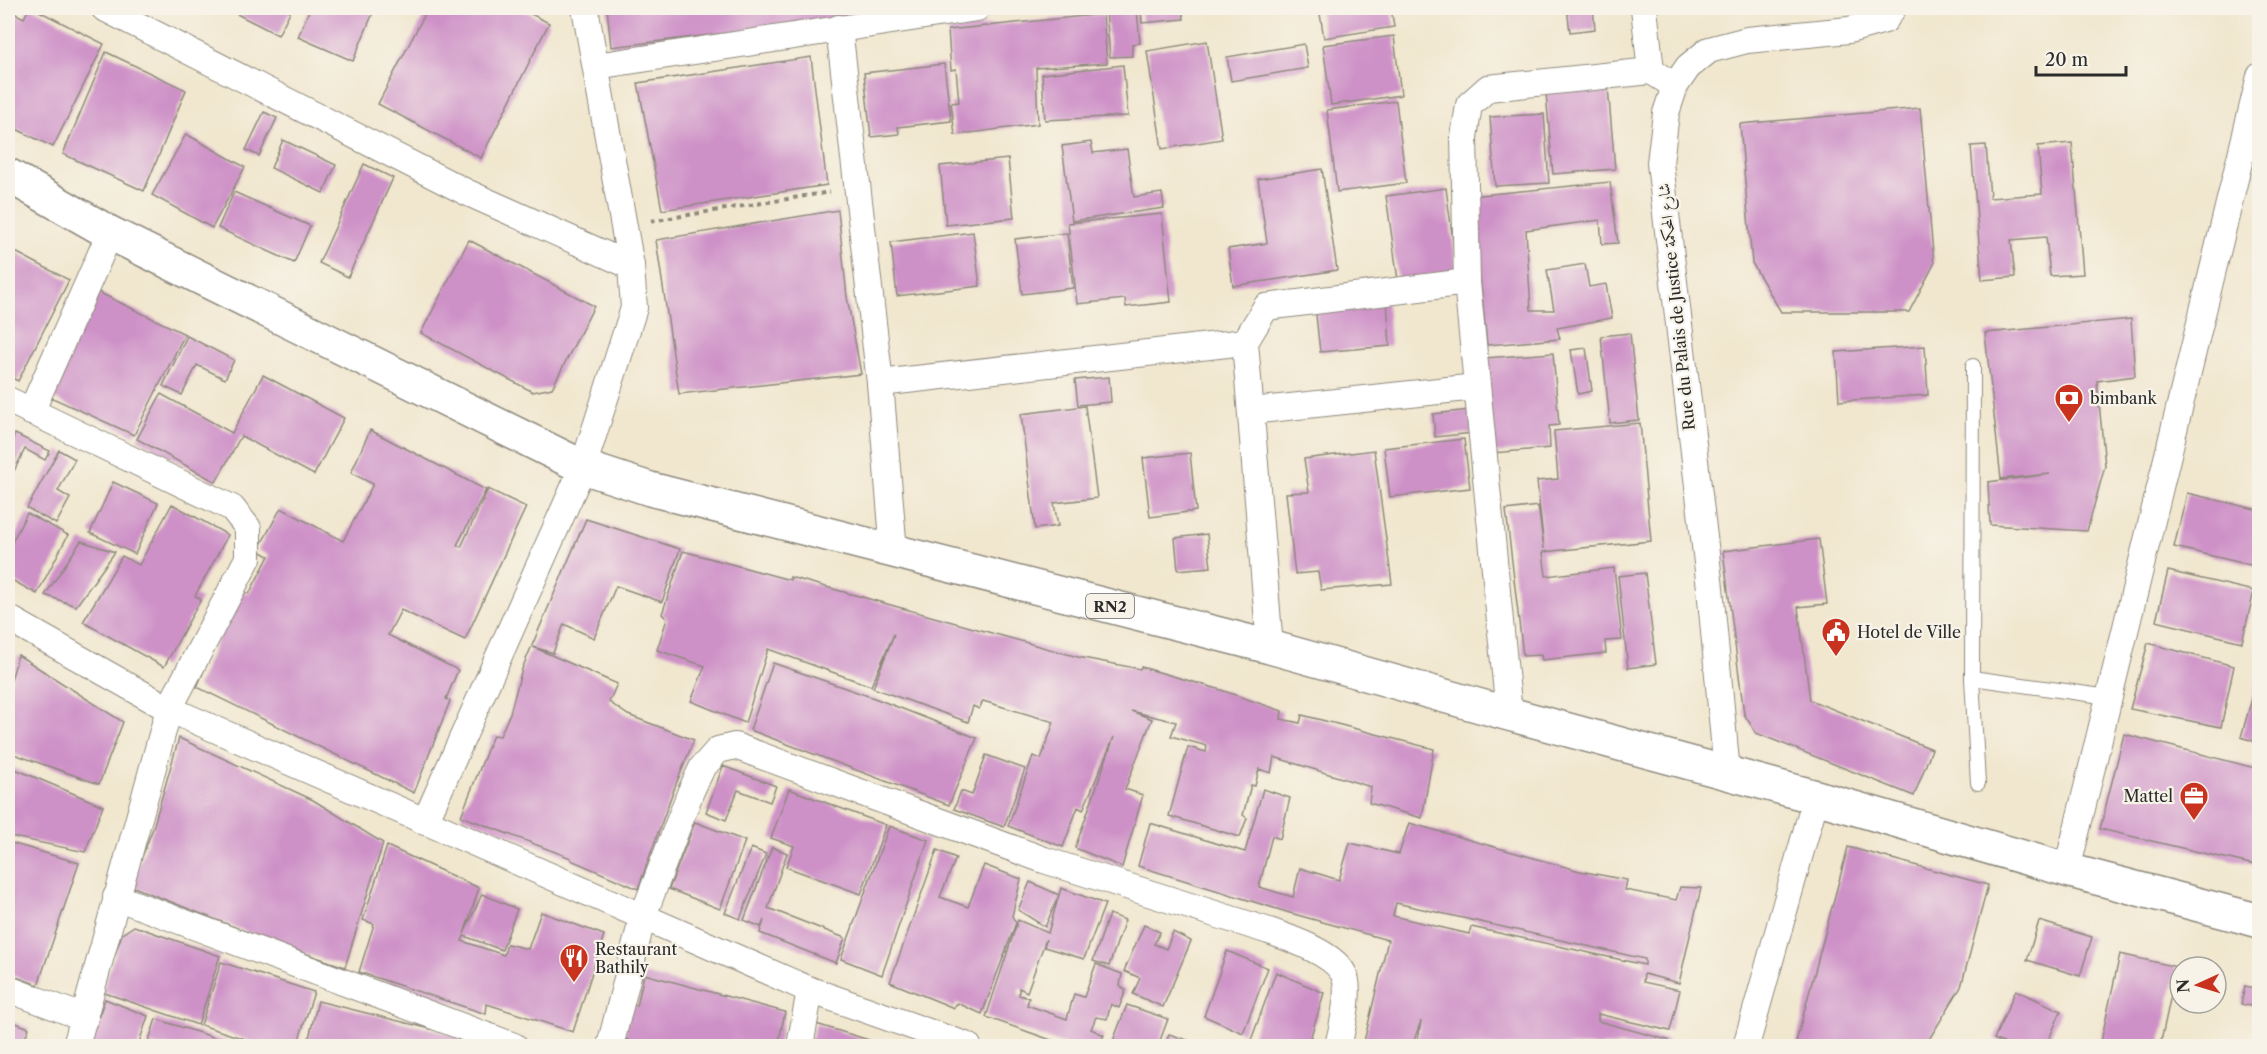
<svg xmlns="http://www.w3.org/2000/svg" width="2267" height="1054" font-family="'Libre Caslon Text',Amiri,serif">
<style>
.building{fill:#ce91c7;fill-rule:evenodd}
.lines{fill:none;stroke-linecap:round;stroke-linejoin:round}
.lane-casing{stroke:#8e897d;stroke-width:16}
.street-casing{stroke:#8e897d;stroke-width:28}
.highway-casing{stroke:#8e897d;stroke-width:36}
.path{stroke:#8e897d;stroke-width:4;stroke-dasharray:4.5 4.5;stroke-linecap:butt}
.lane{stroke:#fff;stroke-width:14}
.street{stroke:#fff;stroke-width:26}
.highway{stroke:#fff;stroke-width:33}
.labels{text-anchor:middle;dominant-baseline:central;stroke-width:4.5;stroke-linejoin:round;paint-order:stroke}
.shield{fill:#f7f3e8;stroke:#686764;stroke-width:1.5}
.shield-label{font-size:15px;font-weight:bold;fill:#2b2b2b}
.street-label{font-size:16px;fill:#2b2b2b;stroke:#f7f3e8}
.poi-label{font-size:16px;fill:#2b2b2b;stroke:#f7f3e8;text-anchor:start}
</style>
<rect width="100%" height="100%" fill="#f7f3e8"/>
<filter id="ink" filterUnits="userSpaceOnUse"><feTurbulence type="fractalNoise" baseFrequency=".0167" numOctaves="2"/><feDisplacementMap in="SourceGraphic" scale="12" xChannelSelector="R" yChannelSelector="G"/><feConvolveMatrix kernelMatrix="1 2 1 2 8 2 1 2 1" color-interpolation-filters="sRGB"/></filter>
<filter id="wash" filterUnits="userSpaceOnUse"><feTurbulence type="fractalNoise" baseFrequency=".008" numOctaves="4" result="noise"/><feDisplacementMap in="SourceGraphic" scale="24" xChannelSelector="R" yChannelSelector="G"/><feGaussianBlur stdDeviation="1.35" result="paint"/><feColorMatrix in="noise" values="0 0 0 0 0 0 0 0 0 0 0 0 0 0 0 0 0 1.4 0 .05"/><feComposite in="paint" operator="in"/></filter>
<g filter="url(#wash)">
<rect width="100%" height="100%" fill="#f1e7cf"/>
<g id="blocks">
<g class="building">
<polygon points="29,8 33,8 104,44 53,147 8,125 8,10 24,18"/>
<polygon points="225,8 292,8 278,35"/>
<polygon points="310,8 375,8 353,61 298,37"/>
<polygon points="428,8 519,8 549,23 481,158 378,104"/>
<polygon points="607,8 851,8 853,18 611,47"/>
<polygon points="1141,8 1182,8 1184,19 1142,23"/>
<polygon points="1319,8 1391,8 1394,27 1324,38"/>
<polygon points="1567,8 1593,8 1595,29 1570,32"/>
<polygon points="1137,10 1140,43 1132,44 1132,56 1110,57 1106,12"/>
<polygon points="1103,14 1107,63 1036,68 1038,124 955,135 951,103 959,102 956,69 951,70 948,30"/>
<polygon points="1394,36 1401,95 1331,105 1323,45"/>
<polygon points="1207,41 1222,139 1162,149 1147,51"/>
<polygon points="1304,44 1308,68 1231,81 1227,57"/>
<polygon points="106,52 186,90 144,191 63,154"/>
<polygon points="811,57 827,185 662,210 638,83"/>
<polygon points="944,64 951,121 898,127 899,134 871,137 864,73"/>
<polygon points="1123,65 1128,116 1045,120 1042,74"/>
<polygon points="1608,87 1615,169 1553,174 1546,93"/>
<polygon points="1396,101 1406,183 1337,192 1327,110"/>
<polygon points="1920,108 1934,264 1909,312 1781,312 1752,263 1740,124"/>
<polygon points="264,112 277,118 259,156 246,150"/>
<polygon points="1544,114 1549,183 1495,186 1490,117"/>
<polygon points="186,134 245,167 212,228 152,195"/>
<polygon points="283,140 336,165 323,193 271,168"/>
<polygon points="1091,142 1093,153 1127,149 1134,197 1162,193 1164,208 1072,221 1062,146"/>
<polygon points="2072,143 2083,274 2050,276 2046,237 2011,240 2015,277 1982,280 1971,146 1986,145 1990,198 2042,194 2038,146"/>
<polygon points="1008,159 1014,218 946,225 940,166"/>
<polygon points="364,164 393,178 348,277 319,263"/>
<polygon points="1322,169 1337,270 1233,286 1228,249 1267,243 1258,179"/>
<polygon points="1610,182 1618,243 1602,244 1600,220 1526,230 1531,310 1554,310 1547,270 1585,264 1589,287 1606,284 1612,318 1557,328 1560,339 1487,345 1472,196"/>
<polygon points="1446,188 1457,272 1398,280 1386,196"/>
<polygon points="234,192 310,226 294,263 218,228"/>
<polygon points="838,210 847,297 861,374 679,394 656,240"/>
<polygon points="1162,214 1171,302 1126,307 1125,299 1077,304 1068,223"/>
<polygon points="973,232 980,286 897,296 891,242"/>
<polygon points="1067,233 1073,288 1022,294 1015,239"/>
<polygon points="469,240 594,306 552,388 533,392 421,333"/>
<polygon points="8,248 69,280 18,381 8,376"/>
<polygon points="98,292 185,334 134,435 48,396"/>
<polygon points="1387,300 1390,346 1320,352 1315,306"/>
<polygon points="2131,319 2135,376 2097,381 2105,466 2087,531 1990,525 1988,482 2050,474 2001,479 1985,333"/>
<polygon points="1630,333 1639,420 1610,423 1601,336"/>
<polygon points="187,336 234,360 225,379 197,365 182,395 163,386"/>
<polygon points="1925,346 1928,395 1839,401 1836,352"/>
<polygon points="1586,348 1592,391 1578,394 1571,350"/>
<polygon points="1553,353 1559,425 1549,426 1550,448 1493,453 1485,358"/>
<polygon points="263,375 344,418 314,475 241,436 216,482 137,439 161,394 232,433"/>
<polygon points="1109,377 1111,402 1078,405 1075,380"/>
<polygon points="1085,406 1097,498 1054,503 1058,526 1035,529 1021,414"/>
<polygon points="1470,410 1473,433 1435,437 1433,414"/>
<polygon points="1640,423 1651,541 1543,552 1546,576 1614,568 1622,640 1605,641 1606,653 1542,660 1541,655 1523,656 1506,510 1538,506 1544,549 1537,481 1558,479 1554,431"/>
<polygon points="370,430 486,490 457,545 461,547 488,489 526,507 465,640 401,610 388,635 458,670 446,699 450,701 414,793 197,687 239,589 249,594 269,556 258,550 281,508 343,541 373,484 351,473"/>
<polygon points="15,434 50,451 45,460 25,449 8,483 8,449"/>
<polygon points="1464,439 1470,488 1390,497 1384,448"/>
<polygon points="59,450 75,459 58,491 70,498 56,524 27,508"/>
<polygon points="1374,450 1392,584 1321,590 1318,572 1295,574 1286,493 1309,492 1304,459"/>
<polygon points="1190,453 1196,511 1150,517 1143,458"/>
<polygon points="113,482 158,503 135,554 90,533"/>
<polygon points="2187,493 2259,510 2259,567 2174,547"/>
<polygon points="172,504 228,535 195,596 201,599 164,667 83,622 122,556 139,565"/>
<polygon points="27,513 68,535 37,594 8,578 8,550"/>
<polygon points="586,519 680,549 662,602 616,586 594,638 564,624 553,653 533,647 617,684 609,702 628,715 694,740 672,794 638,889 571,860 571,858 461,816 493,735 500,736 510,713 522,669"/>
<polygon points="1207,534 1211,567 1178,570 1175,538"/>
<polygon points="1819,539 1827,604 1798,607 1810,700 1932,749 1914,796 1756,733 1744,714 1723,551"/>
<polygon points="81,541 115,552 76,606 45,595"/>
<polygon points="683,551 790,580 790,577 1078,657 1140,669 1141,667 1218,689 1282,711 1281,719 1300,723 1302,715 1434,749 1422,818 1369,803 1371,787 1274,757 1271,773 1259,769 1255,786 1251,785 1243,815 1247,818 1240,837 1169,816 1188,747 1206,752 1207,746 1171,736 1176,722 1131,711 1152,719 1125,789 1143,795 1122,867 1075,848 1114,737 1083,810 1078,807 1063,847 1008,826 1033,756 1041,759 1054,722 983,701 979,709 973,706 968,722 873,688 894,634 871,686 768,649 745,723 691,701 705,666 657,650 667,619 662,614"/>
<polygon points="2168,571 2254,591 2242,642 2156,621"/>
<polygon points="1645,573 1656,664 1628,668 1618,576"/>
<polygon points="2148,643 2234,666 2221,727 2130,709"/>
<polygon points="18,655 123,722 99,784 8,752 8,691"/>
<polygon points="773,663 877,699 977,738 949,805 750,730"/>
<polygon points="2259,674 2259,743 2241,737"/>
<polygon points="2124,734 2259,769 2259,866 2100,829"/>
<polygon points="179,738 313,800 383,843 345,967 275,943 131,886 153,828"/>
<polygon points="986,755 1025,769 1004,827 954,809 961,791 972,795"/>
<polygon points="8,766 103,806 85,852 8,836"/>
<polygon points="723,766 776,786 770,802 738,790 726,820 706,812"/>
<polygon points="789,789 886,825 861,894 786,867 794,846 771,838"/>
<path d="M1263,789L1290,798L1280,839L1272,836L1259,887L1293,897L1300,868L1339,880L1350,843L1399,854L1409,823L1580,871L1627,880L1625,890L1676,900L1680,887L1701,888L1679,983L1644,974L1643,982L1680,990L1670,1031L1598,1014V1021L1668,1040L1667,1046H1416L1421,1021L1412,1046H1363L1388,940L1290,913L1138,866L1150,823L1245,852ZM1396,903L1645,959V965L1471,927L1469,934L1393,916Z"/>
<polygon points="695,822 745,841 720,909 669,889"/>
<polygon points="889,826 928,840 882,975 841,959"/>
<polygon points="8,842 79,863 38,985 8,974"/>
<polygon points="387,846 479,888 464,934 482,894 517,909 502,950 464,936 462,941 504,955 507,944 528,949 541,912 604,935 573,1032 487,1004 486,1014 359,972 374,924 363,920"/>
<polygon points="772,847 787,853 768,908 845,938 836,963 760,933 764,920 761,927 744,920"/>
<polygon points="1848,847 1988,885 1961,987 1925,1046 1795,1046"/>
<polygon points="751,848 766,854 740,919 725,913"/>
<polygon points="937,850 956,858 940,897 968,907 984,865 1021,879 1012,916 1016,923 982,1014 957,1003 954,1008 890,982"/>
<polygon points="1030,882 1059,895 1061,888 1105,904 1084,959 1044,947 1046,939 1027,992 1019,988 1019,995 1029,998 1027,1005 1067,1019 1074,994 1084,997 1096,964 1122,974 1120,986 1126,990 1119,1008 1111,1004 1107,1019 1096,1017 1091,1029 1104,1035 1099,1046 1068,1046 986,1017 1018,920 1048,933 1059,895 1045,927 1018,910"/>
<polygon points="1109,914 1125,920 1109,966 1093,961"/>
<polygon points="2039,921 2092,937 2080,976 2027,960"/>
<polygon points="1144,925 1160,932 1154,944 1166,949 1173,932 1191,941 1163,1007 1133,994 1140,978 1124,971"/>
<polygon points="134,926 220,956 198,1025 102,992 122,934"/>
<polygon points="1227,951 1268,968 1243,1033 1204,1016"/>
<polygon points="2120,954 2177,967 2160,1046 2100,1046"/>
<polygon points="221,962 314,992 297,1046 250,1046 251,1041 201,1025"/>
<polygon points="1276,972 1324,993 1308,1046 1260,1046 1250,1043"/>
<polygon points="644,974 785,1012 778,1046 627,1046 629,1040 624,1039 630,1004 637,1006"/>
<polygon points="2245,986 2259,989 2259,1008 2241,1004"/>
<polygon points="2016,990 2061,1011 2046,1046 2010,1046 1994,1039"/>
<polygon points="105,999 148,1016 138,1046 88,1046"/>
<polygon points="318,1001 459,1036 456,1046 307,1046"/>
<polygon points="1127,1005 1168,1019 1158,1046 1111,1046"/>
<polygon points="156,1019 241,1046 147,1046"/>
<polygon points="8,1020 29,1028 22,1046 8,1046"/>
<polygon points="816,1024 889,1046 809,1046"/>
<polygon points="1169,1034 1205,1046 1165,1046"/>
</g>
</g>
</g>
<g filter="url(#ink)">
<use href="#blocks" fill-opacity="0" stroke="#8e897d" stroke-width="1.5"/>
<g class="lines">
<g class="lane-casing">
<g id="lane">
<polyline points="1973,366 1972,678 1978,783"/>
<polyline points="1972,678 2109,697"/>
</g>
</g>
<g class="street-casing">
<g id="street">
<polyline points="104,8 466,192 631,266"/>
<polyline points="1644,8 1651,71"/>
<polyline points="839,28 880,383 894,552"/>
<polyline points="596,66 977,8"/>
<polyline points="880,383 1245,342"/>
<polyline points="8,400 232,508 248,528 248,558 169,709 76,1046"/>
<polyline points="1251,411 1476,387"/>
<polyline points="31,412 110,233"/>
<polyline points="8,618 169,709 810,990 968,1046"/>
<polyline points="1270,647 1245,342 1266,307 1467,282"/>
<polyline points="1509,714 1467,282 1464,137 1469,105 1488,88 1651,71 1675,86"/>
<polyline points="1727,773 1710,588 1660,163 1666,113 1675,86 1688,67 1709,50 1747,40 1849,30 1885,20 1893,8"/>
<polyline points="425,822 583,467 634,308 631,266 585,8"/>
<polyline points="2067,870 2260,76"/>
<polyline points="116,897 514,1046"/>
<polyline points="8,989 85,1018"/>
<path d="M610,1046L643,916L691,791L702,768L718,750L735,746L1044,860L1269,931C1291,939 1342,955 1346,981C1349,997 1342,1030 1338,1046"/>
<polyline points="800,1046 810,990"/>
<polyline points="1746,1046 1816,797"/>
</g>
</g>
<g class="highway-casing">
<polyline id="highway" points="8,175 110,233 583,467 650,489 1270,647 1509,714 1816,797 2067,870 2260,921"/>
</g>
<polyline class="path" points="651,221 830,192"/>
<use href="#lane" class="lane"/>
<use href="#street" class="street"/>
<use href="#highway" class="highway"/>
</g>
</g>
<defs>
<g id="bank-pin" transform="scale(1.5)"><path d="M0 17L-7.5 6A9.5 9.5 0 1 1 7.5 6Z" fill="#c8321e" stroke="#f7f3e8"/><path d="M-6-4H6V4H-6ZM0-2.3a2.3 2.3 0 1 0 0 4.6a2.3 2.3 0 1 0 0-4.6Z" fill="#fff"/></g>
<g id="civic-pin" transform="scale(1.5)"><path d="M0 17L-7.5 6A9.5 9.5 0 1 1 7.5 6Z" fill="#c8321e" stroke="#f7f3e8"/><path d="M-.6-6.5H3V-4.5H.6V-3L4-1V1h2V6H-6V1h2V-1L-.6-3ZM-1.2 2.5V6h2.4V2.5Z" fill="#fff"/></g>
<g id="office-pin" transform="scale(1.5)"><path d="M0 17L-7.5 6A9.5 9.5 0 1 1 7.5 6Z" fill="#c8321e" stroke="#f7f3e8"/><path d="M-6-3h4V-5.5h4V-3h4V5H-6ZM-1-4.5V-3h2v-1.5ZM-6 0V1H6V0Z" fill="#fff"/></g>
<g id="restaurant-pin" transform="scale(1.5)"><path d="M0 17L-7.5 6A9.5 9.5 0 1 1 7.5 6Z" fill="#c8321e" stroke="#f7f3e8"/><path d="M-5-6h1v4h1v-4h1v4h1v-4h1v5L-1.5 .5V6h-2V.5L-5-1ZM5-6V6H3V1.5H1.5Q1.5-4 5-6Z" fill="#fff"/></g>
</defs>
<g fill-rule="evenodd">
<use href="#bank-pin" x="2069" y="398"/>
<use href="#civic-pin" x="1836" y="632"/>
<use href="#office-pin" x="2194" y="796"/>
<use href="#restaurant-pin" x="574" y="958"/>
</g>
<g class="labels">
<rect class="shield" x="1086" y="594" width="48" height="24" rx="4.5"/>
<g class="shield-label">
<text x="1110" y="606">RN2</text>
</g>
<g class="street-label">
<text transform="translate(1676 307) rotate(-96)">Rue du Palais de Justice شارع المحكمة</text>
</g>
<g class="poi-label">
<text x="2090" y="398">bimbank</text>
<text x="1857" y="632">Hotel de Ville</text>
<text x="2173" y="796" text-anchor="end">Mattel</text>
<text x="595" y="949">Restaurant<tspan x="595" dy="18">Bathily</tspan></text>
</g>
</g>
<rect width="2267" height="1054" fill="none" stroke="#f7f3e8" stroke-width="30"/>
<g transform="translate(2198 985) rotate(266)"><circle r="28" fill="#f7f3e8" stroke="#a5a39c" stroke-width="1.5"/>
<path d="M0-4.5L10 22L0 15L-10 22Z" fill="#c8321e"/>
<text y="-9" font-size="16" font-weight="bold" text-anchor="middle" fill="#2b2b2b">N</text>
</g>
<path d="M2036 66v9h90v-9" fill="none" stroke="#2b2b2b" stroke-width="3"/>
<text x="2045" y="66" font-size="18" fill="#2b2b2b" stroke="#f7f3e8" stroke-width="4.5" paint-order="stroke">20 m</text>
</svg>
